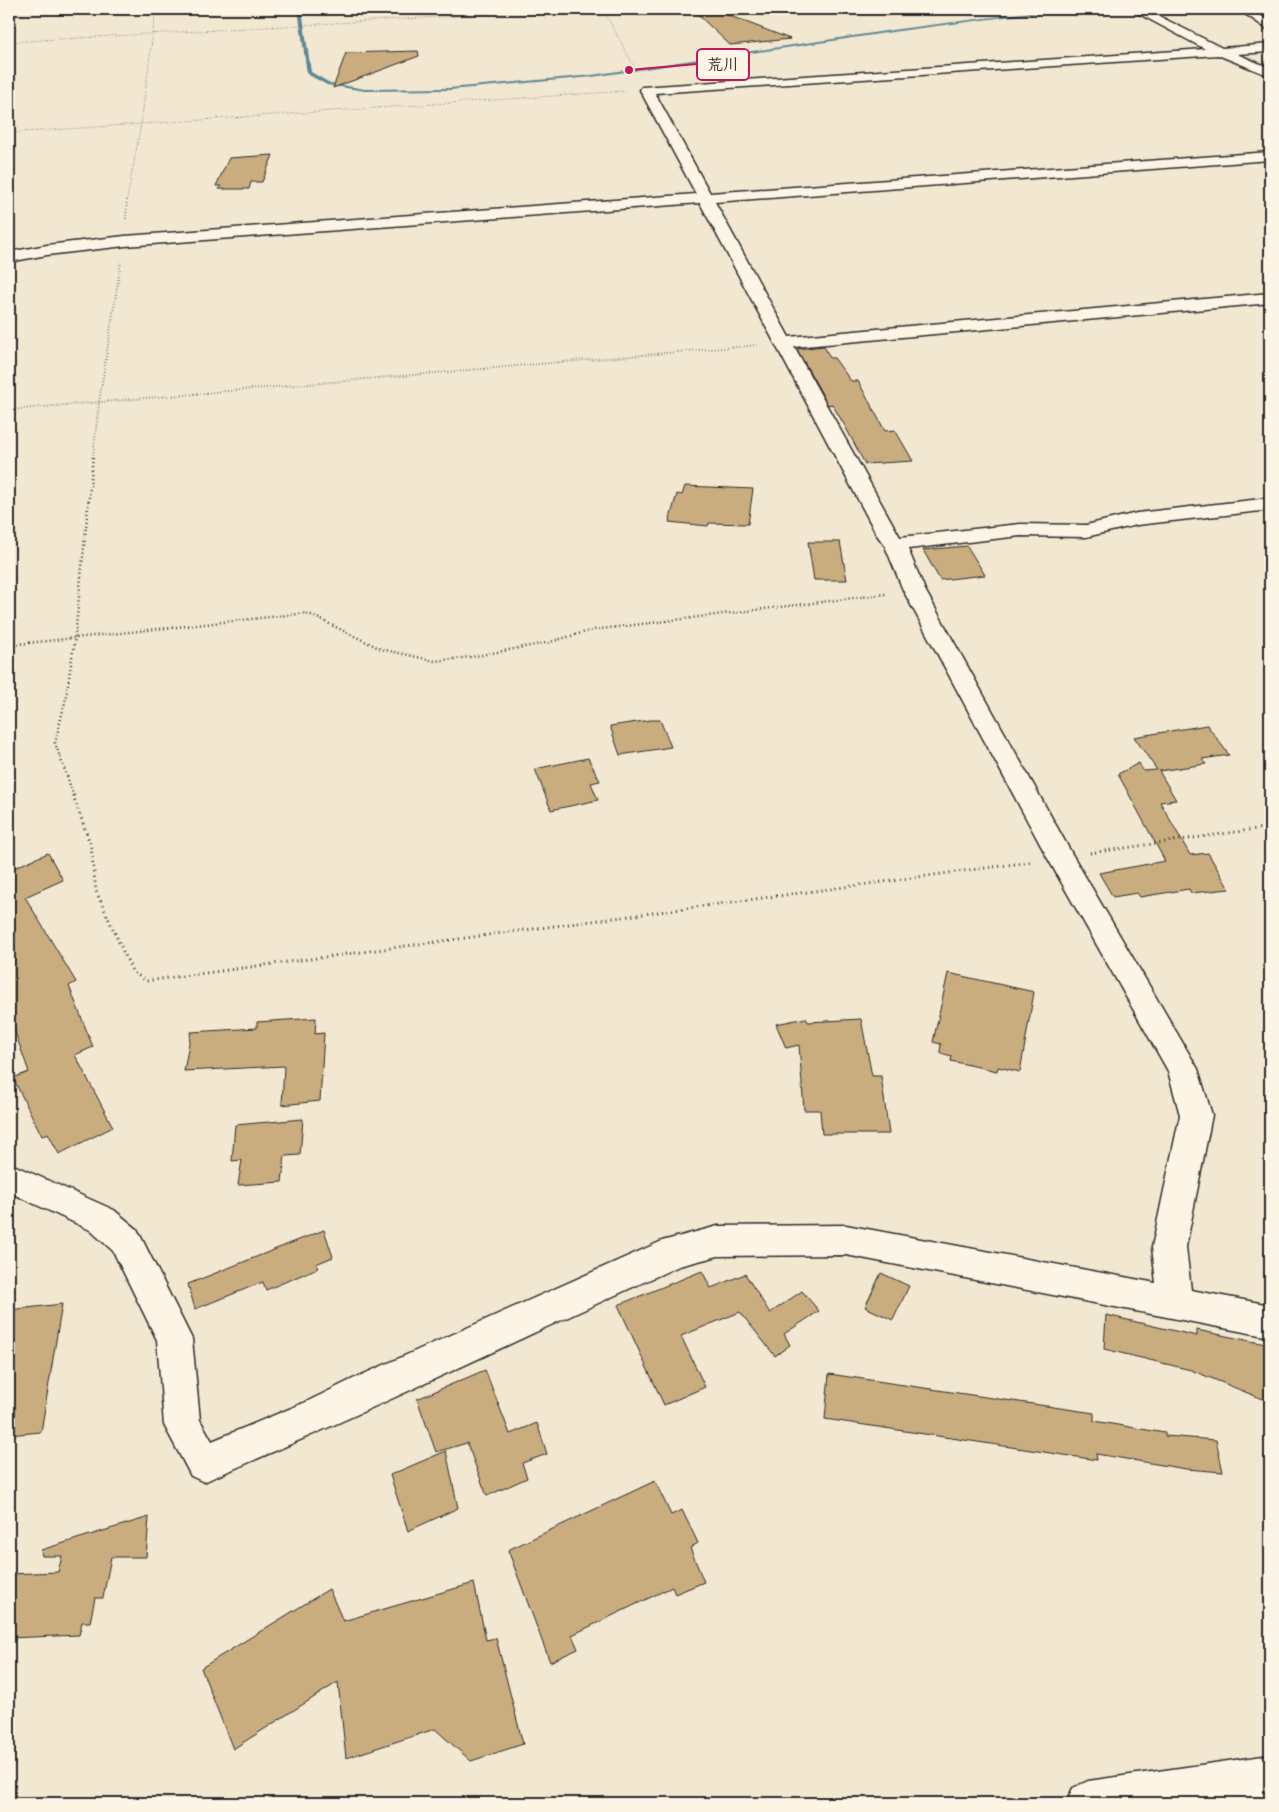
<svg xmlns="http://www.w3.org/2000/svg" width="1279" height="1812" font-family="'Architects Daughter','Klee One',sans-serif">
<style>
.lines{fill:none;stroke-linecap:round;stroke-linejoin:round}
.stream{fill:#5c8995;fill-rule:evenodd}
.building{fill:#c9ad7f;stroke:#2b2b2b}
.minor-casing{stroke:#2b2b2b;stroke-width:3}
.highway-casing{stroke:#2b2b2b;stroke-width:3}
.path-far3{stroke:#2b2b2b;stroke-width:1;stroke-dasharray:0.5 2;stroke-linecap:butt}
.path-far2{stroke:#2b2b2b;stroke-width:2;stroke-dasharray:0.5 2.5;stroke-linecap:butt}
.path-far1{stroke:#2b2b2b;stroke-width:2.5;stroke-dasharray:1 3;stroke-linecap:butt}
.path{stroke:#2b2b2b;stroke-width:3;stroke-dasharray:1 4;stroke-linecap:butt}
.minor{fill:#fcf5e5;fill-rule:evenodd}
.highway{fill:#fcf5e5;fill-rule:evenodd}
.leader{fill:none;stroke:#c2185b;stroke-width:2}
.callout-dot{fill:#c2185b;stroke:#fcf5e5;stroke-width:2}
.callout{fill:#fcf5e5;stroke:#c2185b;stroke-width:2}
.callout-label{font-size:16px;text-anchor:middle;font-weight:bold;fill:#2b2b2b}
</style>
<rect width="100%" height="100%" fill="#f2e7d1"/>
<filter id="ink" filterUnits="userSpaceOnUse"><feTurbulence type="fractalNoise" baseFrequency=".02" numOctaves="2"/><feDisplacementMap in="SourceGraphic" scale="10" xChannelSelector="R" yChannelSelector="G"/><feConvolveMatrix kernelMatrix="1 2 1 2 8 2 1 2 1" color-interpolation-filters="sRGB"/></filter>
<g filter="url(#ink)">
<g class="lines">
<polygon class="stream" points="298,9 302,9 311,72 330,83 365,89 449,88 592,75 899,29 1056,9 1066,9 899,31 592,77 449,90 365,91 327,85 307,74"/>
</g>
<g class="building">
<polygon points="692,9 712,9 790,39 730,45"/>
<polygon points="418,51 419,56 333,88 346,53"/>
<polygon points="273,155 262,182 251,182 249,189 219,189 221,186 216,186 229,158"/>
<polygon points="824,346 830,358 834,358 851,381 858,381 885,431 895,430 913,461 865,464 845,426 832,404 828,405 797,349"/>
<polygon points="685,486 753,489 748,524 709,523 708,526 669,522 677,494 682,495"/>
<polygon points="808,542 840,542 847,580 814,580"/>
<polygon points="967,546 985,575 940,580 923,550"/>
<polygon points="651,720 660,720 671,747 620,755 610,726"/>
<polygon points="1207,725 1229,755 1202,759 1206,764 1159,771 1176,800 1160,802 1190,855 1208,853 1229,889 1191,893 1189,889 1140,897 1137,893 1113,897 1099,873 1165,861 1118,774 1139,763 1143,771 1157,770 1134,737"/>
<polygon points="588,758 600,781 591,783 598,800 551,810 535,769"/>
<polygon points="48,853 63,880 25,897 76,982 69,986 93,1047 75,1055 113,1127 59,1154 48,1133 42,1136 13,1078 29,1072 9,1015 9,870"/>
<polygon points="948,973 1034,992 1020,1072 998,1067 997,1071 951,1061 952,1056 940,1053 941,1044 933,1042"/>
<polygon points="316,1018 315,1034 324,1033 320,1101 282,1105 284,1066 184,1071 191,1032 257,1028 257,1022"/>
<polygon points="806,1018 808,1022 861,1019 872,1076 881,1076 889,1134 822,1134 820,1110 804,1110 799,1045 786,1048 776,1024"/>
<polygon points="303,1119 300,1155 285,1156 282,1182 238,1185 242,1160 232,1161 235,1125"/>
<polygon points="324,1230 333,1257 316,1264 318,1268 266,1290 263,1282 195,1309 188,1284"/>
<polygon points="702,1271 711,1288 745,1274 770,1313 802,1291 819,1311 784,1334 790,1345 775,1356 740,1312 681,1336 705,1387 664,1405 618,1305"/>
<polygon points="881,1273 909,1286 893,1320 865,1307"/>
<polygon points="62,1304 41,1432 9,1435 9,1310"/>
<polygon points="1106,1315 1197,1336 1197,1330 1270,1345 1270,1402 1191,1370 1104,1349"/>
<polygon points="485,1370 510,1434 537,1423 547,1454 522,1463 527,1478 487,1496 467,1443 436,1452 417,1399"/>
<polygon points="829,1374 1094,1413 1094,1421 1165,1433 1165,1436 1216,1440 1223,1472 1186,1469 1096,1454 1097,1460 825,1419"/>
<polygon points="446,1451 458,1508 408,1531 390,1475"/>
<polygon points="655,1481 671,1515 682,1510 698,1543 690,1548 704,1582 675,1594 672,1587 572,1635 578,1649 550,1662 508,1550"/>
<polygon points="149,1517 146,1557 111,1557 103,1598 95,1598 90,1622 82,1622 79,1635 9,1638 9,1574 58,1572 62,1556 42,1556 41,1550"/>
<polygon points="474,1583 486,1640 496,1638 523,1744 471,1761 435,1729 346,1758 338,1682 233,1749 201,1668 329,1589 343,1621"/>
</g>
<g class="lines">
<g class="minor-casing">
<g id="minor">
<path d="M1130,9H1145L1222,48L1270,44V52L1237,54L1270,68V76L1218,55L655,93L710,193L1270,152V160L715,202L789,337L1270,293V303L794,347L900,537L1020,524L1086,525L1137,513L1270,498V510L1137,525L1086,537L1020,536L908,549L925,590L1072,854L1198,1069L1212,1115L1186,1247L1191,1290L1270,1305V1337L846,1255L718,1256L679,1266C525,1336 373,1410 217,1476L204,1482L191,1476L164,1425L157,1340L113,1251L90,1230L9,1192V1163L114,1210L137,1229L192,1339L200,1420L212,1441L306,1402L357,1377L662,1241L718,1226L846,1225L1156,1283L1152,1247L1180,1115L1168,1071L1047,857L903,590L885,546L877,535L700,203L125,246L47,255L9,262V252L47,245L125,236L696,194L640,90L642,87L1205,49Z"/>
<polygon points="1238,9 1251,9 1270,22 1270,31"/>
</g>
</g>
<g class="highway-casing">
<polygon id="highway" points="1270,1755 1270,1797 1231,1803 1066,1803 1073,1788 1088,1781"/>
</g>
<g class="path-far3">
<polyline points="603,9 637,72"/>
<polyline points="9,42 576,9"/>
<polyline points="9,133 626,91"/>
<polyline points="127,199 141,124 156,9"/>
</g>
<g class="path-far2">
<polyline points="126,219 127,198"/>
<polyline points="9,410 758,345"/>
<polyline points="93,458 99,402 121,262"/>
</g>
<g class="path-far1">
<polyline points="9,645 307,613 381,649 435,661 471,657 546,643 593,630 886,594"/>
<polyline points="74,796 55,743 66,698 75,637 93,457"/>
</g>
<g class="path">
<polyline points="73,795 91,846 96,891 132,971 146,981 1030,862"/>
<polyline points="1090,853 1270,827"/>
</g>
<use href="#minor" class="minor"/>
<use href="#highway" class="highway"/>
</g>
</g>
<path class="leader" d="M629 70L697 64"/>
<circle class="callout-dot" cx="629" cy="70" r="5"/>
<rect class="callout" x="697" y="49" width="52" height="31" rx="5"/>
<g class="callout-label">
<text x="723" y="70">荒川</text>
</g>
<rect width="1279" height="1812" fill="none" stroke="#fcf5e5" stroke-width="30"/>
<rect x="15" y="15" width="1249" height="1782" fill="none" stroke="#2b2b2b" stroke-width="2" filter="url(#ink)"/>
</svg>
